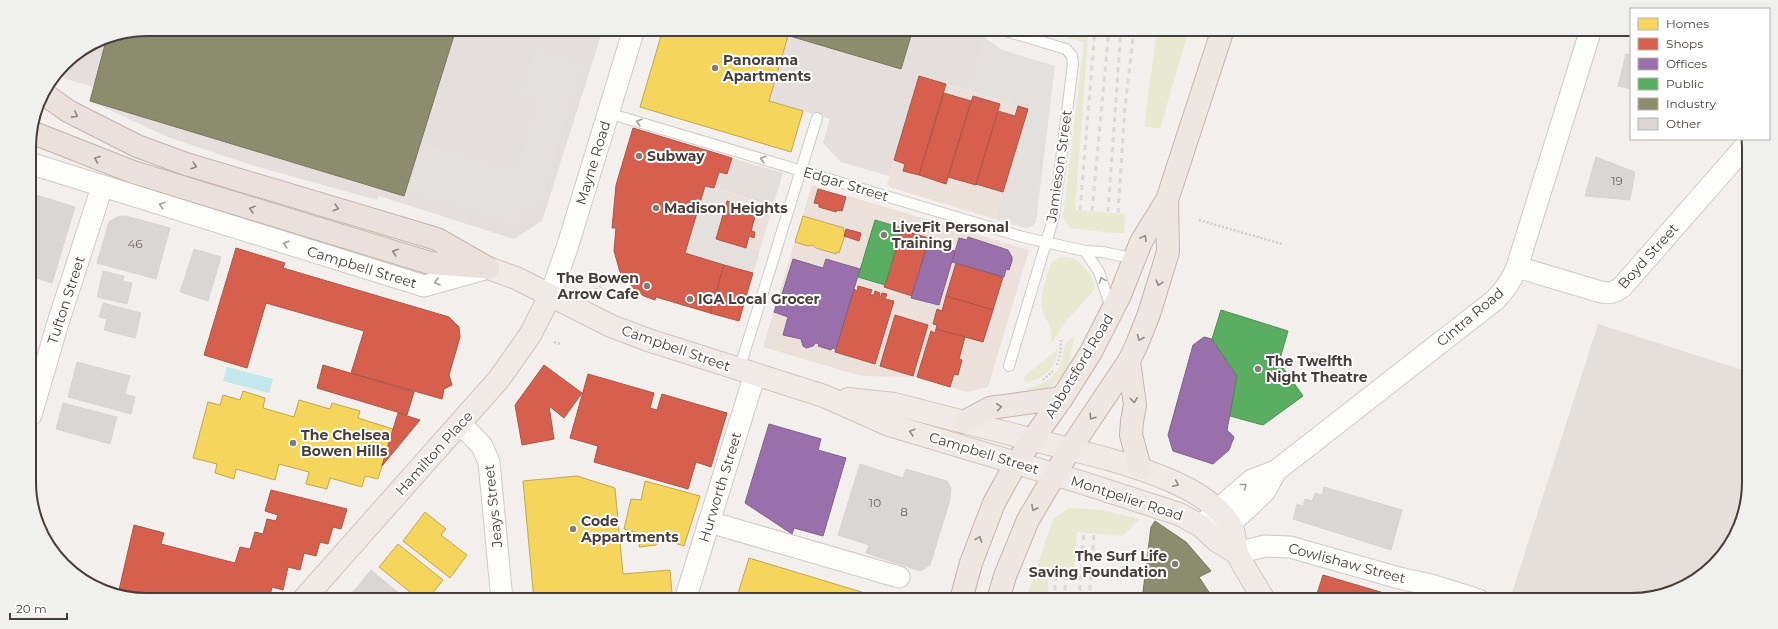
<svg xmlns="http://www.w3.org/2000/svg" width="1778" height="629" font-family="Montserrat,sans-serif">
  <rect width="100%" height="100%" fill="#f2efed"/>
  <g fill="#e5dfdc">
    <path d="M732,158L783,173L773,206L714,188L719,172L727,174Z"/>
    <path d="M1598,324L1749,372V482L1743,519L1729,548L1703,575L1676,591L1638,600H1512L1510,599Z"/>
  </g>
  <g fill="#ece0db">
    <path d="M919,76L1028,109L995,219L892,188L887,184Z"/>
    <path d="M812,185L1029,250L988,387L967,392L917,377L861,376L763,347Z"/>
    <path d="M705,186L773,206L753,273L685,253Z"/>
  </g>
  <g fill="#e4dfdd">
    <path d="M147,29H603L542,221L514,239L379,196L377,200L248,164L168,137L90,101L94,87L63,78L72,57L102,38Z"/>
    <path d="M766,29H987L967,90L919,76L889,176L841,162L823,143L830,119L769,101L788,36Z"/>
  </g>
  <g fill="#e7e9d0">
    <path d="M1049,29H1080V31L1088,37L1075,210L1125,214L1124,233H1112L1071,228L1063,218L1084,42L1051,33Z"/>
    <path d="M1157,29H1189L1160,128L1144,127Z"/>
    <path d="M1061,257C1077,255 1091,272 1095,286L1093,291L1068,319L1051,343C1054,323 1043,320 1041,304C1041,295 1047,273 1051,265C1053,260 1057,259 1061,257Z"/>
    <path d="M1075,336C1072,344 1071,353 1069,361C1063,381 1047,392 1027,395L1026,389C1041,385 1055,379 1061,363C1063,357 1063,350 1065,344Z"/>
    <path d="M1058,349C1056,369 1043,379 1025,383L1024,377Z"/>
    <path d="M1069,508L1101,510L1140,519L1123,536L1077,532L1073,574L1049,572L1047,600H1026L1053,519Z"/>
  </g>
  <g fill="#e4e0de">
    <path d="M984,37L1002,50L1055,66L1036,222L1032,226L1026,228L995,219L1028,109L967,90Z"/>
    <path d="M534,49L583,64L537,214L522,210L518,225L408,191L423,143L516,171L537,102L520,96Z"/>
    <path d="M705,186L729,193L716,239L759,252L755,266L751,265L749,272L685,253Z"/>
  </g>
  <path fill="#c2e8ec" d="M227,367L273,379L269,393L223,381Z"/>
  <g fill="#f6d55c" stroke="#c2a852">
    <path d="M663,29H766L788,36L769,101L803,111L791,152L640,107Z"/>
    <path d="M803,216L844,228L843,231L846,232L839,253L836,252V254L816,248L813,245L808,246L795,242Z"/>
    <path d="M243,391L265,398L263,408L294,417L299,400L330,409L332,403L360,411L358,418L393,429L378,479L365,476L362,487L330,478L327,489L306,484L309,472L279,464L275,480L236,469L234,479L215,473L217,464L193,458L208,402L220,405L223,395L240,400Z"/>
    <path d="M577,476L615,488L623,574L670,570L672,593L664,594L665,600H534L523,481Z"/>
    <path d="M645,481L700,496L684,546L659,538L656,545L639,547L642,534L624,529L631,499L641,500Z"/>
    <path d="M425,512L446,529L441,535L467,555L450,578L403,541Z"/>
    <path d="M398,544L443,580L427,600H420L379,567Z"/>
    <path d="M749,558L888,600H736Z"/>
  </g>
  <g fill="#d6604d" stroke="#ab5647">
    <path d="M919,76L946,84L919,175L903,171L905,164L894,160Z"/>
    <path d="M944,93L971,101L946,184L919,175Z"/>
    <path d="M973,96L1000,104L976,185L948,177Z"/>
    <path d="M1018,106L1028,109L1003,192L976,184L998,111L1015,116Z"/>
    <path d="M633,128L732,158L727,174L719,172L714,188L705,186L685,253L724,265L710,313L656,297L655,300L644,296L635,290L620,272L614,251L616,228H612L616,185Z"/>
    <path d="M818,189L846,197L842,211L837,210L836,212L819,207V204L814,203Z"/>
    <path d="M727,201L757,210L751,231L755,232L754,238L749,236L746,248L716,239Z"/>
    <path d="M846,229L861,233L859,241L844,236Z"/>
    <path d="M902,230L929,238L912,296L884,287Z"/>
    <path d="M236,248L285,263L283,268L449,317L459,327L460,337L449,375L452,385L444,389L442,399L351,373L364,331L266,303L247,368L204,355Z"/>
    <path d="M956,263L1003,277L993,310L946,296Z"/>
    <path d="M724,265L753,273L739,321L710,313Z"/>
    <path d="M858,286L872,290L870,295H874L875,291L880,293L879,297L880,298L882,293L887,294L885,299L894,301L875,364L835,352L854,289L857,291Z"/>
    <path d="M946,296L993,310L983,342L936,329L937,325L933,324L937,309L942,311Z"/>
    <path d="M895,315L928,325L913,376L880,366Z"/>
    <path d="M936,329L965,337L959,359L962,360L958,375L954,374L950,387L917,377L931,331L935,333Z"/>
    <path d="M323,365L414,392L407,415L317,388Z"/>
    <path d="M544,365L582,393L564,418L549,406L554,439L522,445L515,405Z"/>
    <path d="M588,374L654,393L650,408L657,410L662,394L727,413L711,467L696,462L688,489L594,462L598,446L570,438Z"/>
    <path d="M398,413L420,420L382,466L393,429Z"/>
    <path d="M271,490L347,509L341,529L333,527L328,544L320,542L316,556L304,553L300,570L288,567L283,590L272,587L269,600H154L119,590L134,525L164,533L161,544L235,563L240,547L250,549L255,532L263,534L267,519L276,521L278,515L265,511Z"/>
    <path d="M1323,575L1394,596L1393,600H1315Z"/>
  </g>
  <g fill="#9970ab" stroke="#816189">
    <path d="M968,237L1008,250L1012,257V261L1009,270L1006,269L1004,277L952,262L959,238L967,240Z"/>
    <path d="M928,243L955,251L939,305L911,298Z"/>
    <path d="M793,259L823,268L826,259L860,269L836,349L832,348L831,350L818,346L819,344L816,343L813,346L806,348L803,346L801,339L783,335L788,317L774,312L780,293L782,294Z"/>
    <path d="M1204,337L1212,339L1237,376L1227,430L1234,437L1229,450L1213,464L1173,451L1168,435L1193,345Z"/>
    <path d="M769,424L821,439L818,450L846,458L823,536L794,528L792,534L745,503Z"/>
  </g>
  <g fill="#5aae61" stroke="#558c55">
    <path d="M875,220L902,228L885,285L858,277Z"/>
    <path d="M1221,310L1288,331L1279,362L1303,396L1263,425L1230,416L1237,376L1212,339Z"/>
  </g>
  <g fill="#8c8c6e" stroke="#78755e">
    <path d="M147,29H456L404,196L90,101L107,37Z"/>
    <path d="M766,29H913L901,69Z"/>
    <path d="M1155,521L1186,542L1211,571L1199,577L1214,600H1142L1151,527Z"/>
  </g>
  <g fill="#dad6d4" stroke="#dad5d3">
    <path d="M1626,54L1631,55V89L1618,86Z"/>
    <path d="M1596,157L1635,172L1630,200L1585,196Z"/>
    <path d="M30,193L75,207L52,283L30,276Z"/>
    <path d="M126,216L170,228L156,279L97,263L109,222L117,217Z"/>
    <path d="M194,249L221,257L208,301L180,292Z"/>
    <path d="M103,271L124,276L123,281L132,283L127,304L97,297Z"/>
    <path d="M103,303L141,313L135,338L104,330L107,319L99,317Z"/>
    <path d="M77,362L130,376L125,394L135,397L131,414L68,397Z"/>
    <path d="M63,403L117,417L110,444L56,429Z"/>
    <path d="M860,464L903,478L906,469L947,481L951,488L950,500L930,565L920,571L866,553L869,545L838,535Z"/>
    <path d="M1324,487L1402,510L1391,550L1293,519L1297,504L1303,506L1305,499L1312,501L1315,493L1322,495Z"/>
    <path d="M371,570L407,600H358L352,593Z"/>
    <path d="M1394,596L1405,600H1393Z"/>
  </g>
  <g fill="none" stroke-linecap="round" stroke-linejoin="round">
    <defs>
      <g id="service">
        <path d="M999,29L1066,49L1072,56L1073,64L1054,216L1009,366"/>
        <path d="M608,113L1023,237L1085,251L1103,252L1135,259"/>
        <path d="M1085,251L1099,272L1111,308"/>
        <path d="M739,370L817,118"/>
      </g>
      <g id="minor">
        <path d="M29,163L424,286L485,269"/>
        <path d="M1517,267L1601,292C1610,294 1615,292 1622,287L1748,143"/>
        <path d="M550,296L567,248L634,29"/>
        <path d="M31,415L57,326L102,187"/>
        <path d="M460,423L482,446L489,462L502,600"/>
        <path d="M709,522L899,577"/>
        <path d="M1201,526L1231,498L1252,480L1276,471L1495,300C1505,290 1512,280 1517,267L1591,29"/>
        <path d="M1215,535L1242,513L1265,491L1276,471"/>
        <path d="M1237,553L1265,546L1290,547L1399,578L1431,585L1479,600"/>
        <path d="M685,600L755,374"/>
      </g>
      <g id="primary">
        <path d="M488,268L516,278L611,326L648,340L824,396L889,425L1080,482L1179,514L1201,526L1217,541L1237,553"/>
        <path d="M848,399L894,404L1108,459C1146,470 1212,490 1232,528C1236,535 1234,546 1238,555C1245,570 1256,585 1264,600"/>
        <path d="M303,600L499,379L530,335L550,296"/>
      </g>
      <g id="trunk">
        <path d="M1129,361L1135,405L1132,421L1131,435L1140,468"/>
        <path d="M964,422L990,408L1062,398"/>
        <path d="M961,600L971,563L994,503L1016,463L1062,398L1091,352L1120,295L1141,242L1167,200L1223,29"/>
        <path d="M998,600L1005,576L1028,520L1070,449L1129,361L1137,344L1149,314L1168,252L1167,200"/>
      </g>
      <g id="motorway">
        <path d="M43,93L68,111L137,146L186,164L437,239L488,268"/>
        <path d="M31,132L133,172L430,263L483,267"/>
      </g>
    </defs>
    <use href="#service" stroke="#cecbc9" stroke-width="12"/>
    <use href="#minor" stroke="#cecbc9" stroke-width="23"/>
    <use href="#primary" stroke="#d3c5bc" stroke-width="24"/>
    <use href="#trunk" stroke="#c7b4ab" stroke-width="24"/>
    <use href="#motorway" stroke="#c7b4ab" stroke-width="24"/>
    <g stroke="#d2cecb" stroke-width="2.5" stroke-dasharray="2 2" stroke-linecap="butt">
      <path d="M1199,220L1282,244"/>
      <path d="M593,292L606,283"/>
      <path d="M554,342L560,344"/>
      <path d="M1057,365L1060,356L1061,340"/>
      <path d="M1043,380L1053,371"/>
    </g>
    <use href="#service" stroke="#fdfdfc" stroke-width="10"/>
    <use href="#minor" stroke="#fdfdfc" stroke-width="21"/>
    <use href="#primary" stroke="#f0eae6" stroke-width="22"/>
    <use href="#trunk" stroke="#ede6e1" stroke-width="22"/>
    <use href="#motorway" stroke="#eae1dc" stroke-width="22"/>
    <g stroke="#dadad9" stroke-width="3" stroke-dasharray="5 5" stroke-linecap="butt">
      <path d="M1080,210L1095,29"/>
      <path d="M1092,211L1109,29"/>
      <path d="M1108,212L1121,29"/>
      <path d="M1118,213L1125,107L1134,29"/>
      <path d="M1054,600L1056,573"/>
      <path d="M1064,600L1066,573"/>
      <path d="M1079,600L1084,533"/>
      <path d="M1089,600L1094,534"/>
    </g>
  </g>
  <defs><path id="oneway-chevron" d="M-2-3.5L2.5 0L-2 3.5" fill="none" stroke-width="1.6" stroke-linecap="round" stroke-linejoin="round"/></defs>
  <g stroke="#918782">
    <use href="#oneway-chevron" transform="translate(75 115) rotate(28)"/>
    <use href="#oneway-chevron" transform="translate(97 159) rotate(-159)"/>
    <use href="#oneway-chevron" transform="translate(194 166) rotate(17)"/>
    <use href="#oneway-chevron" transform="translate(336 208) rotate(17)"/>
    <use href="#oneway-chevron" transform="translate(252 209) rotate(-163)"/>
    <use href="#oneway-chevron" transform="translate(395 252) rotate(-162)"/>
  </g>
  <g stroke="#a29e9a">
    <use href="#oneway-chevron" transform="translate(639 122) rotate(-163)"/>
    <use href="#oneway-chevron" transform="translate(763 159) rotate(-163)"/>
    <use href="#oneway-chevron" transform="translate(162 205) rotate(-163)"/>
    <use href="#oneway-chevron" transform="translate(286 244) rotate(-163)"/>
    <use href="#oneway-chevron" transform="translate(1102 280) rotate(-111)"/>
    <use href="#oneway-chevron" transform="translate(437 282) rotate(164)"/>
    <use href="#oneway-chevron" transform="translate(1244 486) rotate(-39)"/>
  </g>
  <g stroke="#928a85">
    <use href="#oneway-chevron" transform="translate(1144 238) rotate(-60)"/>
    <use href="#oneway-chevron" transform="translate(1159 283) rotate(107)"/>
    <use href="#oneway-chevron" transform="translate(1140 338) rotate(112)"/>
    <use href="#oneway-chevron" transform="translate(1134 400) rotate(83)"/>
    <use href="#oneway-chevron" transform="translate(999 407) rotate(-7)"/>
    <use href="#oneway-chevron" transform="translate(1092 417) rotate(124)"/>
    <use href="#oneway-chevron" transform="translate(1034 508) rotate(119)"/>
    <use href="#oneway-chevron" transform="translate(979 539) rotate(-70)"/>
  </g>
  <g stroke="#948b87">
    <use href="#oneway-chevron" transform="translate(912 432) rotate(-163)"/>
    <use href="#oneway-chevron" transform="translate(1176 484) rotate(25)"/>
  </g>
  <g fill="#847c78" stroke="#fff" stroke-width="1.5">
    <circle cx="715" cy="68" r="4"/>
    <circle cx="639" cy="156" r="4"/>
    <circle cx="656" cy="208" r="4"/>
    <circle cx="884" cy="235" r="4"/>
    <circle cx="647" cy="286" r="4"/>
    <circle cx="690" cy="299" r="4"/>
    <circle cx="1258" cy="369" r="4"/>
    <circle cx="293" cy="443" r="4"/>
    <circle cx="573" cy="529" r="4"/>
    <circle cx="1175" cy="564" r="4"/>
  </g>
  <g text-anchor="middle" stroke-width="4" stroke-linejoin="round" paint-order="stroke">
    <g font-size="12" fill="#6e6661">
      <text x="1617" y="185">19</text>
      <text x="135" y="248">46</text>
      <text x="875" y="507">10</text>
      <text x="904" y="516">8</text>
    </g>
    <g font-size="14" font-weight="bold" fill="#483e39" stroke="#fff" text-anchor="start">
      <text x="723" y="65">Panorama<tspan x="723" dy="16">Apartments</tspan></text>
      <text x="647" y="161">Subway</text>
      <text x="664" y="213">Madison Heights</text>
      <text x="892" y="232">LiveFit Personal<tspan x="892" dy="16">Training</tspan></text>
      <text x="639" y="283" text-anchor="end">The Bowen<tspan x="639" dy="16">Arrow Cafe</tspan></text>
      <text x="698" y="304">IGA Local Grocer</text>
      <text x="1266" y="366">The Twelfth<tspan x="1266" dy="16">Night Theatre</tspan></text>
      <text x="301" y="440">The Chelsea<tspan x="301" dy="16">Bowen Hills</tspan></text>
      <text x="581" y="526">Code<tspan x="581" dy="16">Appartments</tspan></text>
      <text x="1167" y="561" text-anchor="end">The Surf Life<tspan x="1167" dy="16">Saving Foundation</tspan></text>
    </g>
    <g font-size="14" fill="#483e39" stroke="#fff">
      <text transform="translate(593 163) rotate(-73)" y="5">Mayne Road</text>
      <text transform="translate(1059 166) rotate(-82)" y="5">Jamieson Street</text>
      <text transform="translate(846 184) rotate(17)" y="5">Edgar Street</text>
      <text transform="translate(1648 256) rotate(-48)" y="5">Boyd Street</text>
      <text transform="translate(362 267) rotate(17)" y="5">Campbell Street</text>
      <text transform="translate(66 300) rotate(-72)" y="5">Tufton Street</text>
      <text transform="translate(1470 317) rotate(-40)" y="5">Cintra Road</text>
      <text transform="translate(676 348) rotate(19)" y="5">Campbell Street</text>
      <text transform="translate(1079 366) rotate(-59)" y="5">Abbotsford Road</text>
      <text transform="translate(434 453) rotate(-48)" y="5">Hamilton Place</text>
      <text transform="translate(984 453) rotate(17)" y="5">Campbell Street</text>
      <text transform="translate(720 487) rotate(-73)" y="5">Hurworth Street</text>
      <text transform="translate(1127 498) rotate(18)" y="5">Montpelier Road</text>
      <text transform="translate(493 506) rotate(-96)" y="5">Jeays Street</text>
      <text transform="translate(1347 563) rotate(15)" y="5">Cowlishaw Street</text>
    </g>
  </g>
  <path d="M0 0H1778V629H0ZM147 36H1631A111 111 0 0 1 1742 147V482A111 111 0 0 1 1631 593H147A111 111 0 0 1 36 482V147A111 111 0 0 1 147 36Z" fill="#f0f0ef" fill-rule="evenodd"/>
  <path fill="none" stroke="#483e39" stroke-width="2" d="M147 36H1631A111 111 0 0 1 1742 147V482A111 111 0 0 1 1631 593H147A111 111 0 0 1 36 482V147A111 111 0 0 1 147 36Z"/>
  <rect x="1630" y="8" width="140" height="132" fill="#ffffff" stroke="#b6b2b0"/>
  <rect x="1638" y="18" width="20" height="12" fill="#f6d55c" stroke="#b6b2b0"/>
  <text x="1666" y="28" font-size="12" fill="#483e39">Homes</text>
  <rect x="1638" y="38" width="20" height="12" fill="#d6604d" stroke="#b6b2b0"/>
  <text x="1666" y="48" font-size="12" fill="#483e39">Shops</text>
  <rect x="1638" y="58" width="20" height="12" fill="#9970ab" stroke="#b6b2b0"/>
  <text x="1666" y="68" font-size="12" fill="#483e39">Offices</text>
  <rect x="1638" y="78" width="20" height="12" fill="#5aae61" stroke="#b6b2b0"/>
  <text x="1666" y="88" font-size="12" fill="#483e39">Public</text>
  <rect x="1638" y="98" width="20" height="12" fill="#8c8c6e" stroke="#b6b2b0"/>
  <text x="1666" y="108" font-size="12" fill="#483e39">Industry</text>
  <rect x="1638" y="118" width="20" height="12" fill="#dad6d4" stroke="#b6b2b0"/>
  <text x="1666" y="128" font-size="12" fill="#483e39">Other</text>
  <path d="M10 613v6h57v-6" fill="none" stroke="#483e39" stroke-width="2"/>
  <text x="16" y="613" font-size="12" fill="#483e39" stroke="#ffffff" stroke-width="3" paint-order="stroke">20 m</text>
</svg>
